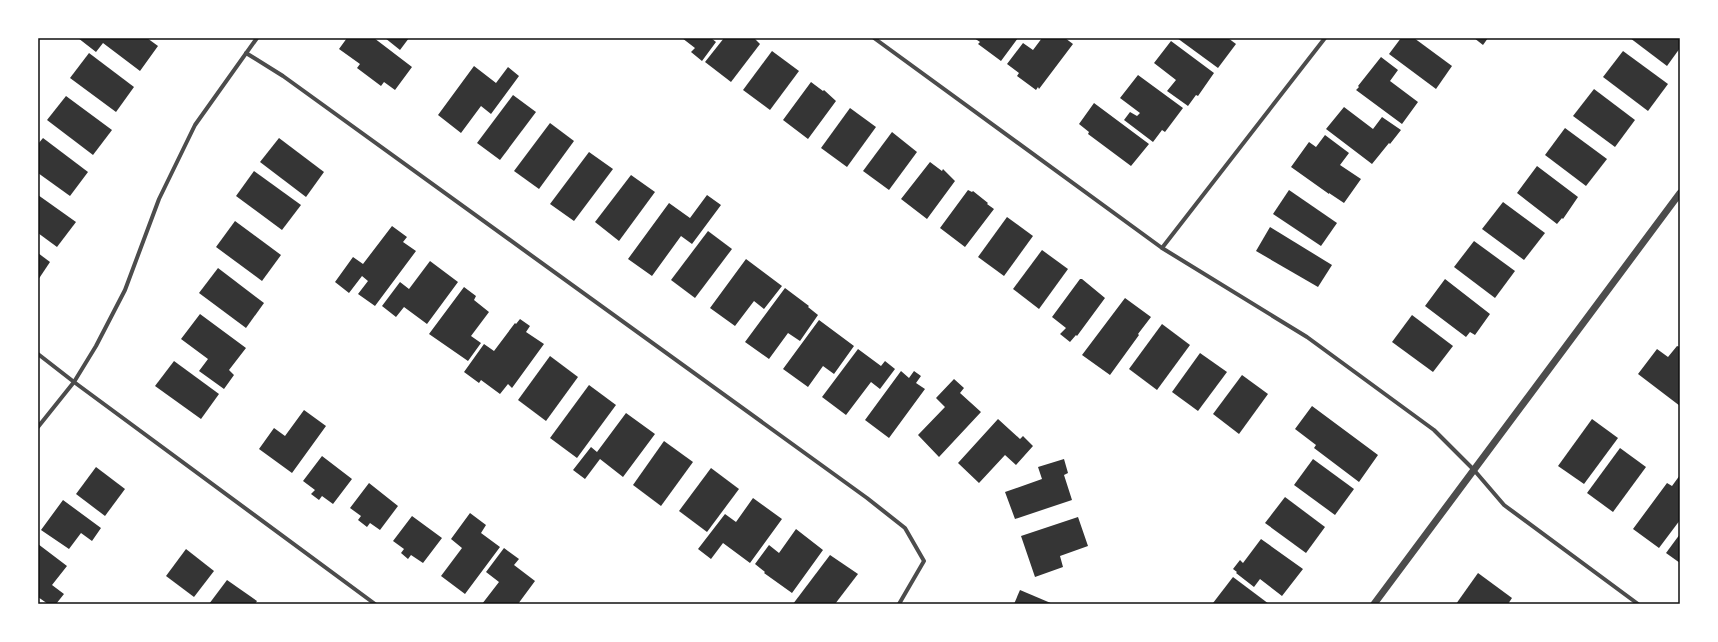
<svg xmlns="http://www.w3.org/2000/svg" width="1718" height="642" font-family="Literata,serif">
  <rect width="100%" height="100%" fill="#fff"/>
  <g fill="#353535">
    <path d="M78,38H147L158,46L140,71L103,43L96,52Z"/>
    <path d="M347,38H374L412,67L395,90L384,82L381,86L357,68L360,64L339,49Z"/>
    <path d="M385,38H409L400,50Z"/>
    <path d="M682,38H711L716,42L702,61L691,52L695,48Z"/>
    <path d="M724,38H754L760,44L731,82L705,62Z"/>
    <path d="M974,38H1018L1001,61L978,44L980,42Z"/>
    <path d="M1042,38H1065L1073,44L1039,89L1038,87L1036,90L1017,76L1019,73L1007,64L1023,43L1033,50Z"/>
    <path d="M1177,38H1228L1236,44L1218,68Z"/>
    <path d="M1401,38H1414L1452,66L1436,89L1389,54Z"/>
    <path d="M1474,38H1488L1483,45Z"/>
    <path d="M1630,38H1680V48L1667,66Z"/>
    <path d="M1171,41L1214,73L1198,96L1196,95L1188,106L1167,91L1176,80L1154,63Z"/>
    <path d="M772,51L799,71L770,110L743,90Z"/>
    <path d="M1623,51L1668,84L1648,111L1603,77Z"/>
    <path d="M89,53L134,87L116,112L70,78Z"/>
    <path d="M1381,57L1398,70L1390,81L1418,102L1402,124L1356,90L1359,87L1358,86Z"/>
    <path d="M474,66L496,83L508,67L519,76L491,114L481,106L461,133L438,115Z"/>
    <path d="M1138,75L1183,108L1165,132L1162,130L1153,142L1124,120L1130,112L1137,116L1140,113L1120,98Z"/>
    <path d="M811,82L823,91L824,90L836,101L808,139L783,120Z"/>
    <path d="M1594,89L1635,120L1615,147L1573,116Z"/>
    <path d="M513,95L536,112L500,160L477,143Z"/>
    <path d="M66,96L112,130L93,155L47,120Z"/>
    <path d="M1094,103L1149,144L1131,166L1088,134L1089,132L1079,124Z"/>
    <path d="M1344,107L1373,129L1382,117L1401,130L1390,144L1389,143L1372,164L1326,129Z"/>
    <path d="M850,108L876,127L847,167L821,148Z"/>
    <path d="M550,123L574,141L539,189L514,171Z"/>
    <path d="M1565,128L1607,159L1586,186L1545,155Z"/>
    <path d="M892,132L917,152L889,190L863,171Z"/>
    <path d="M1325,135L1349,153L1340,165L1361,179L1344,203L1329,193V194L1291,167L1309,142L1316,147Z"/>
    <path d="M43,138L88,172L70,196L38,173V144Z"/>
    <path d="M279,138L324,172L306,197L260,162Z"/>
    <path d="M589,152L613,169L574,221L550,204Z"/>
    <path d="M930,162L942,171L943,169L955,181L927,219L901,199Z"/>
    <path d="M1537,166L1578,197L1563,219L1562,218L1557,224L1517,193Z"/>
    <path d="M254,171L301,205L282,230L236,196Z"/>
    <path d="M631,175L655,192L619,241L595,222Z"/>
    <path d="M968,190L972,192L973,191L988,203L987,204L994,209L965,247L940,228Z"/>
    <path d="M1289,190L1337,223L1321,246L1273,214Z"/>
    <path d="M38,195L76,222L57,247L38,233Z"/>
    <path d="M707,195L721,205L692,244L681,236L652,276L628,259L669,203L690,218Z"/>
    <path d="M1503,202L1545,233L1524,260L1482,229Z"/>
    <path d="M1007,217L1033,236L1004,276L978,257Z"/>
    <path d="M235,221L281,255L262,281L216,247Z"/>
    <path d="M392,226L407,237L403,242L416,251L375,306L358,294L368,281L362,276L349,293L335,282L353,257L363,264Z"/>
    <path d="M1270,227L1332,265L1318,287L1256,251Z"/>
    <path d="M708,231L732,249L695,298L671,280Z"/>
    <path d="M1474,241L1515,271L1495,298L1454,267Z"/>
    <path d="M1042,250L1068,269L1039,309L1013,289Z"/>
    <path d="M38,253L50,262L38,280Z"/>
    <path d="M746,259L782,286L764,309L754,301L735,326L710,308Z"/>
    <path d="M430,261L458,282L427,324L404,307L396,317L382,306L400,282L409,289Z"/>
    <path d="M218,268L264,303L246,328L199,293Z"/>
    <path d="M1080,279H1082L1105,298L1077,336L1076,335L1070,342L1060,334L1066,328L1052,317Z"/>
    <path d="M1445,279L1490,314L1475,335L1470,332L1466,337L1425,306Z"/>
    <path d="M464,287L476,296L474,300L489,312L471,336L481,343L468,361L429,334Z"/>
    <path d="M785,288L809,306L808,307L818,315L800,341L788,333L769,359L745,342Z"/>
    <path d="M1125,298L1151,317L1138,334L1139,335L1110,375L1082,355Z"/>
    <path d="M200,314L246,348L229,370L234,375L224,389L199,371L208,359L181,339Z"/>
    <path d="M1412,315L1453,346L1433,372L1392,342Z"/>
    <path d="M520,319L530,326L526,332L544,344L512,388L508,384L500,394L481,380L479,383L464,372L484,344L494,351L515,323L516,324Z"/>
    <path d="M819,320L854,346L834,374L823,366L808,387L783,369Z"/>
    <path d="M1162,324L1190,345L1157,390L1129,369Z"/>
    <path d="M1677,346L1680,347V406L1638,374L1657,349L1668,357Z"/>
    <path d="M858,349L881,366L885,361L895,369L880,389L871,382L846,415L822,397Z"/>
    <path d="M1200,353L1227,372L1198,411L1172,392Z"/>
    <path d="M550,356L578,377L546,421L518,400Z"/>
    <path d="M174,361L219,394L201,419L155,386Z"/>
    <path d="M901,371L909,378L914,371L921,376L916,383L925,389L889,438L865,420Z"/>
    <path d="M1242,375L1268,394L1239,434L1213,414Z"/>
    <path d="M954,379L964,388L960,393L981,412L939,457L918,435L945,407L936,398Z"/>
    <path d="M589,385L616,405L577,458L550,438Z"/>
    <path d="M1312,406L1378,455L1359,482L1314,448L1316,445L1295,429Z"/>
    <path d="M304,410L326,426L292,473L259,449L274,428L285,436Z"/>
    <path d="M626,413L655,434L623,477L600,459L585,479L573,470L591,447L597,452Z"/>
    <path d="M998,419L1020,439L1023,436L1033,446L1016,465L1005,455L979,483L958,463Z"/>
    <path d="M1592,419L1618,438L1584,484L1558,466Z"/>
    <path d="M664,441L693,462L661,506L633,485Z"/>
    <path d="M1620,448L1646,467L1613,512L1587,493Z"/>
    <path d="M322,456L352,479L333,504L322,496L319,500L311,494L315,490L303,481Z"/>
    <path d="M1064,459L1068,473L1064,475L1072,500L1015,519L1005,492L1042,479L1038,467Z"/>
    <path d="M1313,459L1354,489L1335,515L1294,485Z"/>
    <path d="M96,467L125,489L105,516L76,494Z"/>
    <path d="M711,468L739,489L707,532L679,511Z"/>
    <path d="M1680,475V520L1659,548L1633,529L1667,483L1672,486Z"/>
    <path d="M369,483L398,506L380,530L370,523L367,527L358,520L361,516L350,508Z"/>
    <path d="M1285,497L1325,527L1306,553L1265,523Z"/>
    <path d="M753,498L782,519L750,563L723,543L711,559L698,549L725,514L736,522Z"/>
    <path d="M63,500L101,528L92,541L81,533L69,549L41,530Z"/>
    <path d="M470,513L486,525L481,533L500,547L465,594L441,576L462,548L451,539Z"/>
    <path d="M412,516L442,538L423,563L411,555L408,559L401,553L404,549L393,541Z"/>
    <path d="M1078,517L1088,546L1060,556L1063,567L1035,577L1021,536Z"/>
    <path d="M796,529L823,550L792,593L764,573L765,572L755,564L769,545L779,553Z"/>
    <path d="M1680,534V563L1666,553Z"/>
    <path d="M1261,539L1303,569L1282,596L1260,579L1254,587L1236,573L1237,572L1233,569L1240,560L1243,563Z"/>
    <path d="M38,544L67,566L52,585L64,594L56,604H48L38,597Z"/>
    <path d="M504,548L519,559L514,565L535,581L518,604H482L499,582L486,572Z"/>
    <path d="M186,549L214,571L194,597L166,576Z"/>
    <path d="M830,555L858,574L835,604H793Z"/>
    <path d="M1478,573L1512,598L1508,604H1456Z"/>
    <path d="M1233,577L1269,604L1213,603Z"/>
    <path d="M227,580L257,601L255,604H209Z"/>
    <path d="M1020,590L1053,604H1014Z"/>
  </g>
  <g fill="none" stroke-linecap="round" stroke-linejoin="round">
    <g stroke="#4c4c4c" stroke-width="4">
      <path d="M874,38L1162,248L1307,337L1434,430L1474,470L1504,505L1638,604"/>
      <path d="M246,53L283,76L867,498L905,528L924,561L899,604"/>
      <path d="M1162,248L1325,38"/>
      <path d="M38,354L74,382L375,604"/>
      <path d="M38,427L74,382L96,346L125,290L159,199L195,125L257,38"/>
    </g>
    <path stroke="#4c4c4c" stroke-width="7" d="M1374,604L1680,193"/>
  </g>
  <rect width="1718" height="642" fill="none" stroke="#ffffff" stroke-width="78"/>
  <rect x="39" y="39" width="1640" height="564" fill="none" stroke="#111" stroke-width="1.5"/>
</svg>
